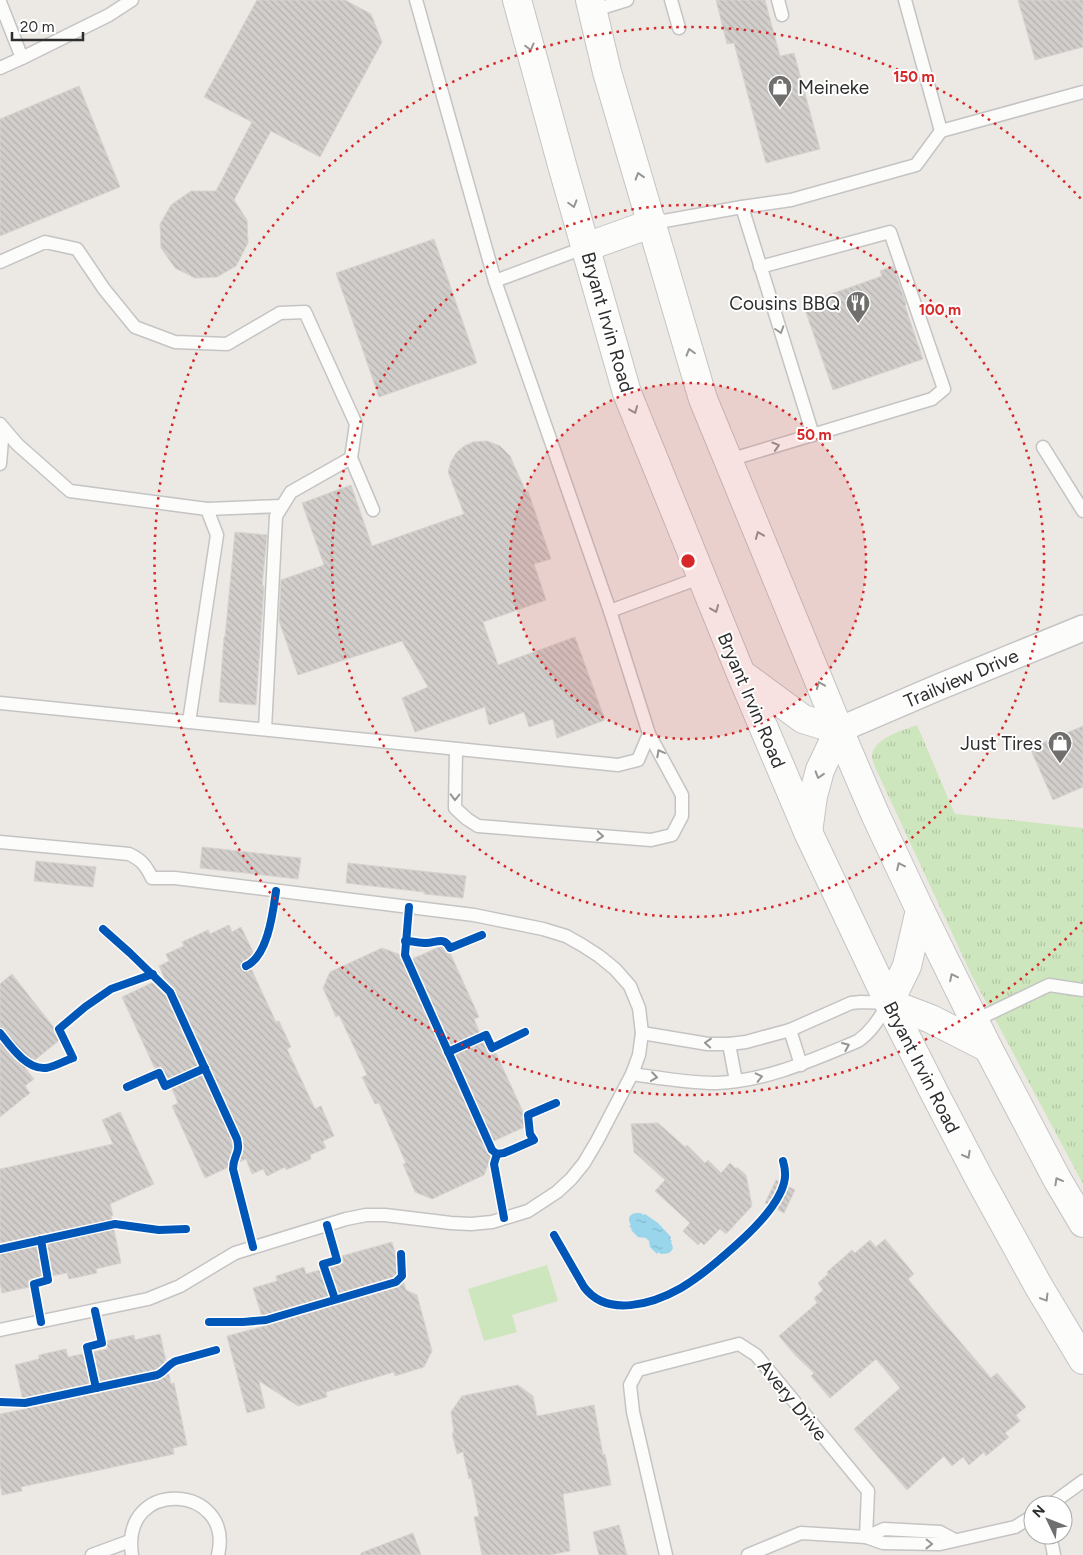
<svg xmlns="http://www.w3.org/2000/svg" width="1083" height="1555" font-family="Figtree,sans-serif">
  <defs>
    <pattern id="grass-tufts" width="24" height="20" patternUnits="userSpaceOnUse" patternTransform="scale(1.25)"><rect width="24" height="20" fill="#cee6be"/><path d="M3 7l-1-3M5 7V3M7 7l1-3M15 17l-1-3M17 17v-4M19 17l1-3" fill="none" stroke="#b1c6a4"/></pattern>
    <pattern id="water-ripples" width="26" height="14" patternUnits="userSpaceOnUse" patternTransform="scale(1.25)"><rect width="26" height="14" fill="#99d6ec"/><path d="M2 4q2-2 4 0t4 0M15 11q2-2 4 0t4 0" fill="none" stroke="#84b8cb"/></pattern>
    <pattern id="building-back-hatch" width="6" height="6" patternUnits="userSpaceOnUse" patternTransform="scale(1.25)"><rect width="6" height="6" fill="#d1cecb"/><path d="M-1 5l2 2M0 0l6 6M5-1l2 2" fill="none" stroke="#b4b1af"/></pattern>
  </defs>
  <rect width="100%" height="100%" fill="#ece8e4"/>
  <path fill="url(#grass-tufts)" d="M917,725L954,812L956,814L1083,828V1184L971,974L875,767C874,764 872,760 872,756C873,738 904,730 917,725Z"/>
  <path fill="#cee6be" d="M547,1265L558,1301L512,1315L517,1332L484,1341L468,1289Z"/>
  <path fill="url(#water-ripples)" d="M636,1213H641L643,1215L645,1214L658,1223L671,1237L670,1239L672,1241L671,1242L673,1248C670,1255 666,1253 661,1254L658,1252L657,1254L650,1247L649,1241L646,1238L638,1237L631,1230L632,1229L629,1226L631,1225C627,1219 629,1214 636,1213Z"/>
  <g fill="url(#building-back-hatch)" stroke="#d7d4d0">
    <path d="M257,0H345L371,14L382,42L320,157L271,131L234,200L247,220L248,243L236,266L217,277L195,278L175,268L161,248L160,224L171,205L191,191H216L252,122L204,97Z"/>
    <path d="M716,0H765L780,56L794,53L820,149L766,163L734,43L727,44Z"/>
    <path d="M1018,0H1083V47L1035,60Z"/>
    <path d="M79,86L120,187L0,236V119Z"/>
    <path d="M434,239L477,363L379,397L336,273Z"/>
    <path d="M893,266L906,304L905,306L923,359L833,390L803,304L882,276L880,271Z"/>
    <path d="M487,441L500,446L510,456L526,492L528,491L551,559L534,564L546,600L483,622L498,665L575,637L605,720L557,738L553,719L529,727L524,712L489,725L485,707L415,732L402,698L428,687L402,641L298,675L279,621L281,580L324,565L302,503L351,485L372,546L464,514L448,472L451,462L456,453L464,446L473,442Z"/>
    <path d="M235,532L267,535L262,586H264L256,705L219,702L224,637H225Z"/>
    <path d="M1083,726V787L1053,800L1030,748Z"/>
    <path d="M202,847L301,858L298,879L200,868Z"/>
    <path d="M36,861L96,867L93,887L34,881Z"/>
    <path d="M348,863L466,876L463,898L424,894V892L346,883Z"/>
    <path d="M229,925L232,932L241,927L256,958L248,962L276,1022L279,1021L291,1047L287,1049L315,1109L321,1106L334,1136L323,1141L326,1148L310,1155L311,1159L286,1170L285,1167L267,1176L263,1169L252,1174L246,1159L205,1178L172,1106L178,1103L170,1084L161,1066L155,1069L122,997L164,977L159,966L169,961L166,954L184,946L182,942L208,930L210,934Z"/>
    <path d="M446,944L479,1017L474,1019L489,1056L496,1053L529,1125L485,1145L491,1157L484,1175L432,1199L415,1192L403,1164L406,1163L379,1103L375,1104L362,1077L367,1075L339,1015L336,1017L323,988L330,972L382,948L412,959Z"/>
    <path d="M12,974L62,1038L25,1068L34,1079L25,1086L30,1093L0,1117V984Z"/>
    <path d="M120,1112L154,1184L110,1204L113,1215L111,1216L121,1263L96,1269L97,1273L69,1279L67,1273L28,1280L29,1287L2,1293L0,1283V1169L113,1144L102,1120Z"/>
    <path d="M658,1123L685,1147L687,1145L705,1163L708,1160L721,1173L730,1163L735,1168H738L746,1175L752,1206L726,1234L720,1229L704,1245L701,1242L698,1245L683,1231L690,1223L655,1191L665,1180L634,1152L631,1124Z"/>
    <path d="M776,1180L795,1190L784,1213L765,1203Z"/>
    <path d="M885,1239L914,1274L908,1279L945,1324L991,1378L997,1373L1026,1407L1016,1415L1020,1421L1005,1433L1009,1437L986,1456L984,1452L969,1465L963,1457L952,1466L944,1456L907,1490L854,1429L900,1388L876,1359L830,1398L811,1376L814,1373L796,1356L779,1336L817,1303L814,1298L823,1290L818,1283L828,1274L827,1272L852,1250L855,1253L870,1240L876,1247Z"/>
    <path d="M392,1242L406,1290L417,1295L432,1351L424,1367L395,1376L394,1372L326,1392L327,1397L298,1406L259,1381L265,1408L247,1413L227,1336L265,1326L253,1288L277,1281L276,1276L304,1267L306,1274L344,1263L342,1256Z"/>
    <path d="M160,1334L171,1384L174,1383L187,1445L173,1448L174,1454L21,1487L22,1491L2,1495L0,1483V1414L25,1409L15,1365L39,1359V1355L66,1349L68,1357L108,1349L106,1341L134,1335L135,1340Z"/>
    <path d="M518,1385L533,1396L537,1416L594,1405L603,1455L605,1454L611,1485L563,1494L570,1551L550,1555H482L474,1517L479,1516L471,1478L469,1479L463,1452L457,1454L452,1433H454L451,1412L462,1396Z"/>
    <path d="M619,1525L627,1555H599L593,1532Z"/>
    <path d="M413,1533L421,1555H361V1553Z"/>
  </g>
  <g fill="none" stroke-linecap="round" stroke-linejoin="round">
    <defs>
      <g id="service">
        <path d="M416,0L495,281L586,247"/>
        <path d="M671,0L679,28"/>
        <path d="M778,0L782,15"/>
        <path d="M905,0L941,131"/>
        <path d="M0,2L22,58L0,68"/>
        <path d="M592,11L627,0"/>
        <path d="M22,58L109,15L132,0"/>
        <path d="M742,207L813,435"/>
        <path d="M653,223L742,207L791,200L916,165L941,131L1083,92"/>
        <path d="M0,262L45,242L77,249L104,289L135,327L175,342L227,344L280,313L305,312L356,424L351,458L291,492L276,516L265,729"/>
        <path d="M495,281L610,611"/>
        <path d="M0,424L17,444L70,491L207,509L217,535L189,722"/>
        <path d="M1043,447L1083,511"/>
        <path d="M351,458L373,510"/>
        <path d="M729,460L932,399L944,389L890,232L760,267"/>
        <path d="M0,464L3,428"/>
        <path d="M207,509L282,506"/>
        <path d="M0,703L618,765L638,760L649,734L610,611L702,577"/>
        <path d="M456,749L455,808L467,819L478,826L651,840L672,835L682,816V795L649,734"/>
        <path d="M0,842L129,854C142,860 146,866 152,878H175L474,915L543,929L566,936L582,945L599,956L615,969L630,986L639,1008L642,1033L639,1055L632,1074L597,1141L584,1163L571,1179L557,1192L528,1211L492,1222L471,1224L451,1223L385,1215H366L346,1219L235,1253L180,1286L148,1299L0,1330"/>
        <path d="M974,1021L1049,985L1083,990"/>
        <path d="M790,1030L801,1065"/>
        <path d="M642,1033L708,1044H729L746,1042L790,1030L851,1003L861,1002L889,1003"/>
        <path d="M729,1044L736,1081"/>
        <path d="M632,1074C660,1078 688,1083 716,1083C767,1081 812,1060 858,1041C872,1031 880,1017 889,1003"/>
        <path d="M1050,1505L1083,1481"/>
        <path d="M1050,1535L1054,1555"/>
        <path d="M866,1537L884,1529L940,1532L955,1540"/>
        <path d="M92,1555L130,1541"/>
        <path d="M132,1555C120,1476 235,1484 218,1555"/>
        <path d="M666,1555L633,1412L630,1385L638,1370L739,1344L756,1355L868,1491L866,1537"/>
        <path d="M748,1555L801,1533L866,1537L883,1543L940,1544L1015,1527L1033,1516"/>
      </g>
      <path id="minor" d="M839,730L939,687L1083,628"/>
      <g id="secondary">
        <path d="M517,0L562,165L627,393L741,674L808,832L889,1003L935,1094L980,1180L1039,1287L1083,1360"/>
        <path d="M590,0L607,72L703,399L839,730L875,814L920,910L988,1048L1057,1179L1083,1223"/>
        <path d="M586,247L653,223"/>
        <path d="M743,675L803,719L839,730L820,770L813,796L808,832"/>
        <path d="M889,1003L931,1019L988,1048"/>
        <path d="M889,1003L907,966L920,910"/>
      </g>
    </defs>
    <use href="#service" stroke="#c5c4c5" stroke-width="15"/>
    <use href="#minor" stroke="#c5c4c5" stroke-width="28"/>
    <use href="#secondary" stroke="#c5c4c5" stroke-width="30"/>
    <use href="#service" stroke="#fcfcfb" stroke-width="12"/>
    <use href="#minor" stroke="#fcfcfb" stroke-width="25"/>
    <use href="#secondary" stroke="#fcfcfb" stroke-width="28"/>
    <defs>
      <g id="cycleway">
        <path d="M409,907L405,955L492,1150L497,1154L504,1153L534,1140L530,1134L528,1115L556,1103"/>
        <path d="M103,929L130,953L170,992L237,1139C241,1154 233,1155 233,1169L253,1247"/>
        <path d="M405,941C412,941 419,943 426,943C436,943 444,936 450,948L482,935"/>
        <path d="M246,966C268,956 273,912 276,891"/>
        <path d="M0,1033C11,1047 27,1070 46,1068C56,1066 64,1061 73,1058L59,1029L85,1007L111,989L153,974"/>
        <path d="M448,1052L486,1035L492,1048L525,1032"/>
        <path d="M127,1087L159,1073L165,1086L205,1068"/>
        <path d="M497,1154L494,1164L504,1218"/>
        <path d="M327,1225L337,1260L323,1264L335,1299"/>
        <path d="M554,1235L584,1287C607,1318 653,1304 681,1288C701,1276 718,1261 735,1246C752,1231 778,1206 784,1183C786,1176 785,1168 783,1161"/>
        <path d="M41,1240L48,1280L34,1284L41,1322"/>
        <path d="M0,1249L115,1224L159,1230L186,1229"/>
        <path d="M95,1311L102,1343L87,1347L96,1388"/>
        <path d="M209,1322H243L266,1320L396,1282L402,1276L401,1254"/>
        <path d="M0,1402L25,1403L157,1375C165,1372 168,1364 176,1361L216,1350"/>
      </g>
    </defs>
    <use href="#cycleway" stroke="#fff" stroke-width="11"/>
    <use href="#cycleway" stroke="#0057b8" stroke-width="8"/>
  </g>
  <defs><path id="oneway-chevron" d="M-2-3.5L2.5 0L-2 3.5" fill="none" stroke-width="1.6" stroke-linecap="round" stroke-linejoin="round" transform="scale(1.25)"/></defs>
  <g stroke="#959594">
    <use href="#oneway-chevron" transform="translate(530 47) rotate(75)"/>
    <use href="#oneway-chevron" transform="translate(639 176) rotate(-107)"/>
    <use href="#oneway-chevron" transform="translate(573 204) rotate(74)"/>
    <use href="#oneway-chevron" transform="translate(780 330) rotate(72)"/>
    <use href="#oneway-chevron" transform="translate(690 352) rotate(-106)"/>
    <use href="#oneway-chevron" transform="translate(634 410) rotate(68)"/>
    <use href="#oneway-chevron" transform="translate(776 446) rotate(-17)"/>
    <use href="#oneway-chevron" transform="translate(759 535) rotate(-112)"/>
    <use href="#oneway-chevron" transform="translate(715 609) rotate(68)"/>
    <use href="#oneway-chevron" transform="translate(820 685) rotate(-112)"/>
    <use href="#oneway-chevron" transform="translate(660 753) rotate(-118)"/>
    <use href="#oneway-chevron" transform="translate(819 775) rotate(107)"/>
    <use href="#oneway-chevron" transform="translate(455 797) rotate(91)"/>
    <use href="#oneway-chevron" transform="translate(600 836) rotate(5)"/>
    <use href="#oneway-chevron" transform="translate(900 866) rotate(-115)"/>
    <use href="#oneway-chevron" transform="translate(953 977) rotate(-116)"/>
    <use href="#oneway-chevron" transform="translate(708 1043) rotate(-176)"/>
    <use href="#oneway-chevron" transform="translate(846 1046) rotate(-23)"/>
    <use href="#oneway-chevron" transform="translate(654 1077) rotate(8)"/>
    <use href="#oneway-chevron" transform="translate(759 1077) rotate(-13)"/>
    <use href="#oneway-chevron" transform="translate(967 1155) rotate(62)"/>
    <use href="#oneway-chevron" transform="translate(1058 1181) rotate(-119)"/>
    <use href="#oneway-chevron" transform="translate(1045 1298) rotate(59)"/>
    <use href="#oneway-chevron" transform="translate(929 1544) rotate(1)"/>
  </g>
  <circle cx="688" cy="561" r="178" fill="#d62828" fill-opacity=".12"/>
  <g fill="none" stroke="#d62828" stroke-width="2.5" stroke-dasharray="2.5 5">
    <circle cx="688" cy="561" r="178"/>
    <circle cx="688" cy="561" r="356"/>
    <path d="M1082 922A534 534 0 1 1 1082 200"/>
  </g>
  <defs>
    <symbol id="shop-pin" viewBox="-11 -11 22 30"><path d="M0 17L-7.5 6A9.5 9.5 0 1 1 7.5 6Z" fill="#706f6e" stroke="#fff"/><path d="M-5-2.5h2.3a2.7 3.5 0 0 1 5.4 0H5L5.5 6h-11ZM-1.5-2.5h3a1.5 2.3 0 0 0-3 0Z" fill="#fff"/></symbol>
    <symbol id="restaurant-pin" viewBox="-11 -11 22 30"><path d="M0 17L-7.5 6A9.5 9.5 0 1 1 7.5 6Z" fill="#706f6e" stroke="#fff"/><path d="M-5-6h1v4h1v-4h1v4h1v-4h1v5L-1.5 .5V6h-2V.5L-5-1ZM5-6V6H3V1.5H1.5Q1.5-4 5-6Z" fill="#fff"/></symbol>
  </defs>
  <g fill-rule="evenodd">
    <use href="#shop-pin" x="766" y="73" width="28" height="38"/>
    <use href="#restaurant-pin" x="844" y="289" width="28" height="38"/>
    <use href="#shop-pin" x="1046" y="729" width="28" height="38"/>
  </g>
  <g text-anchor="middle" stroke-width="4" stroke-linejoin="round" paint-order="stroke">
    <g font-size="19" fill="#2e2e2e" stroke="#fff" text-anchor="end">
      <text x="798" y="94" text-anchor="start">Meineke</text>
      <text x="840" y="310">Cousins BBQ</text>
      <text x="1042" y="750">Just Tires</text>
    </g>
    <g font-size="19" fill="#2e2e2e" stroke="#fff">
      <text transform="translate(608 322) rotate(74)" y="7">Bryant Irvin Road</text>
      <text transform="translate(961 678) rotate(-23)" y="7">Trailview Drive</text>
      <text transform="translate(752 700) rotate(67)" y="7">Bryant Irvin Road</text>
      <text transform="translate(922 1067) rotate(63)" y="7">Bryant Irvin Road</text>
      <text transform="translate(793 1400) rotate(51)" y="7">Avery Drive</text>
    </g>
  </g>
  <circle cx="688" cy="561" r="8" fill="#d62828" stroke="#fff" stroke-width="2.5"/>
  <g font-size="15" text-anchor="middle" font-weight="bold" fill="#d62828" stroke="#fff" stroke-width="4" stroke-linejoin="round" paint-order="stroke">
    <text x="914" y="82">150 m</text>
    <text x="940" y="315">100 m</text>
    <text x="814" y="440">50 m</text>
  </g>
  <g transform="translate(1048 1520) rotate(313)"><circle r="24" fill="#ffffff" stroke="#ababab"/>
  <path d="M0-4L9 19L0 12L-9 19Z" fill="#706f6e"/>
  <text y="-8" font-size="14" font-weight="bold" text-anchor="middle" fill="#2e2e2e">N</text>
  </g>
  <path d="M12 32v8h71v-8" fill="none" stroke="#2e2e2e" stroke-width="2.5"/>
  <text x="20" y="32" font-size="15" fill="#2e2e2e" stroke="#ffffff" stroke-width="4" paint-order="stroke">20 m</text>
</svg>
